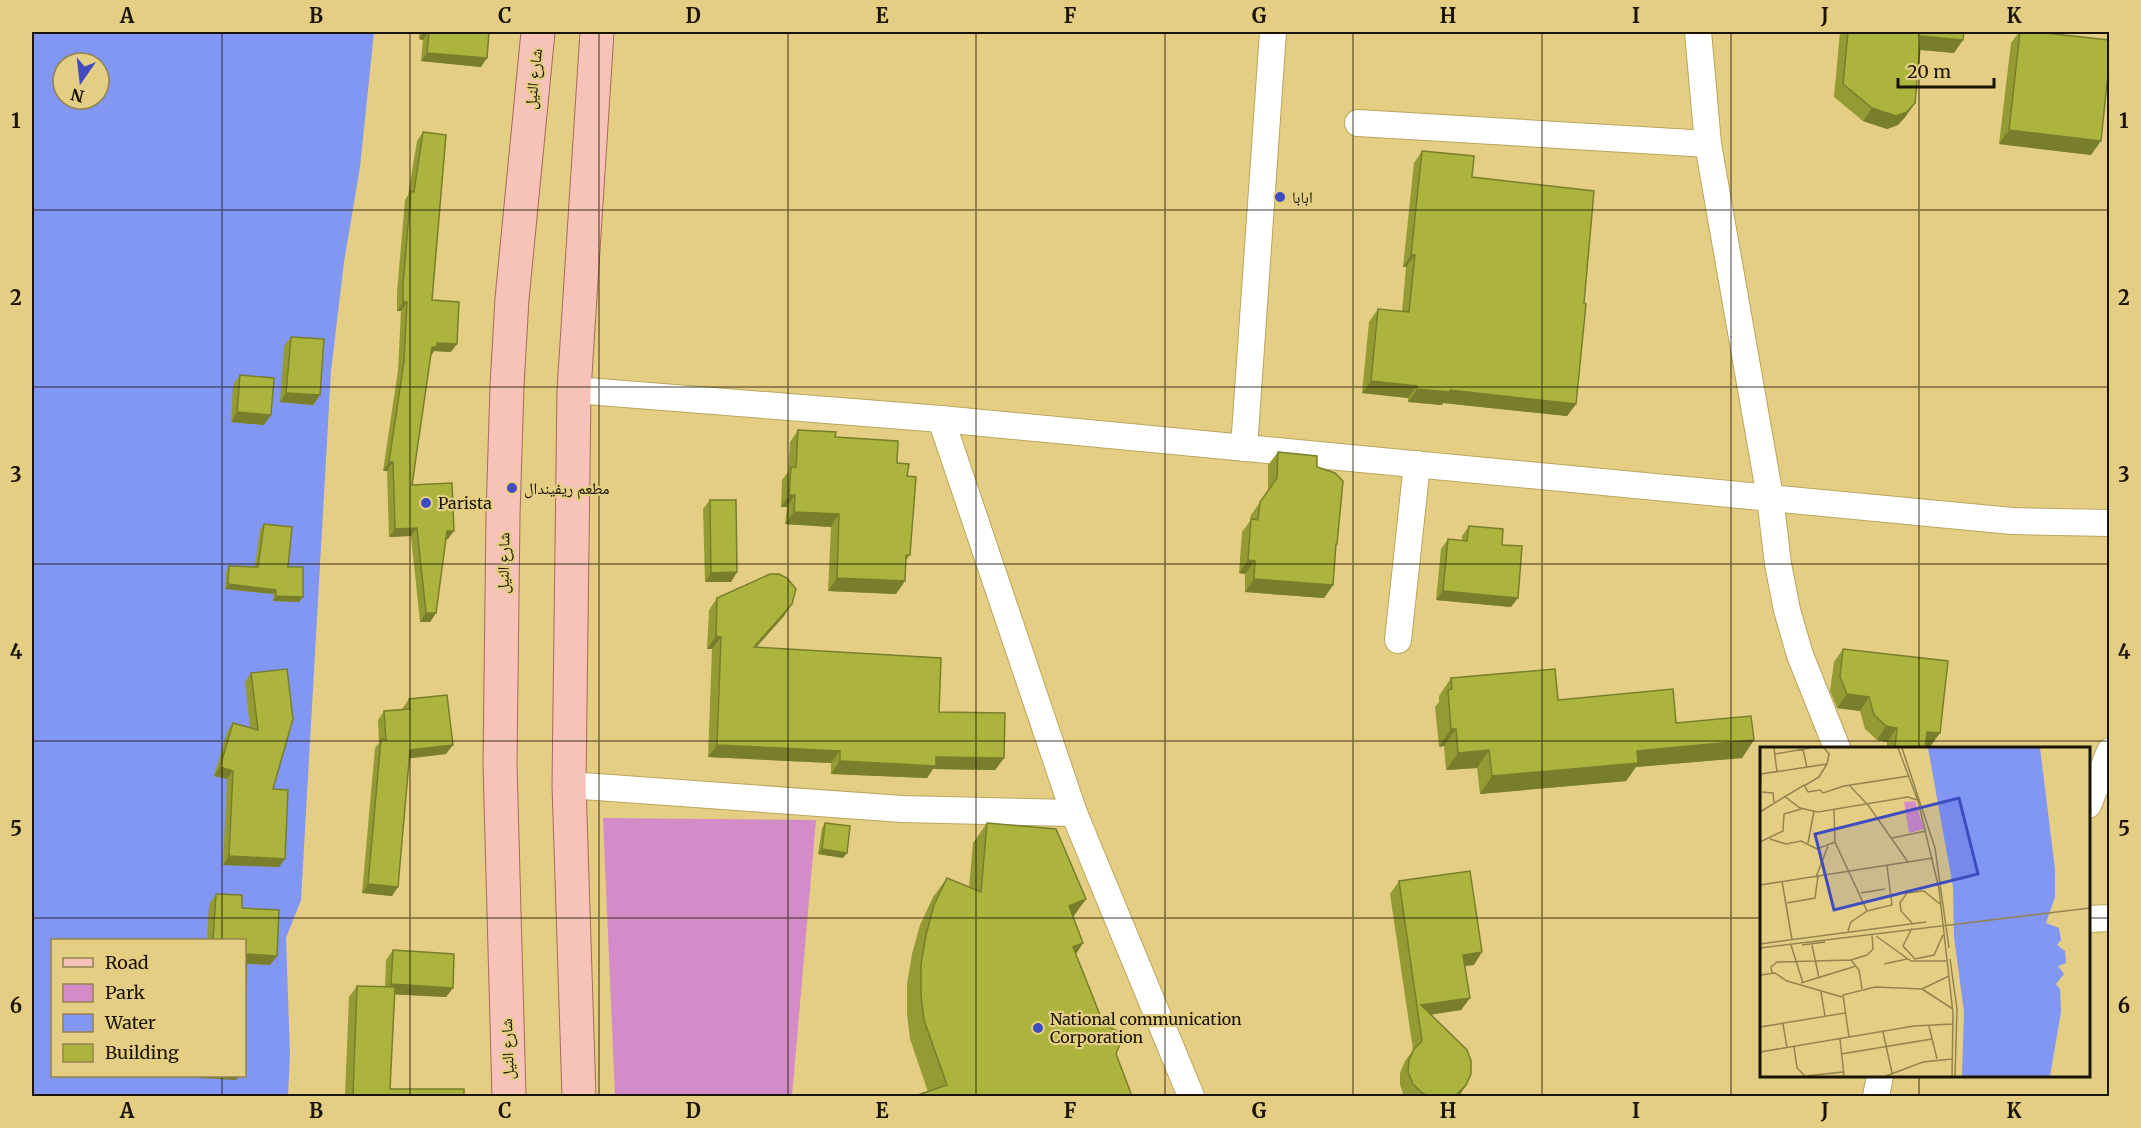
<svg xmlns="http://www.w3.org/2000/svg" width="2141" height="1128" font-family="Merriweather,'Noto Naskh Arabic',serif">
  <rect width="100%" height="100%" fill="#e4ce84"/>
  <path fill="#d38cc7" d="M603,818L816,820L792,1096H615Z"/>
  <path fill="#8296f4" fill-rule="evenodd" d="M32,32H374L360,167L344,262L331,371L301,900L286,938L290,1054L288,1096H32ZM63,63H99V99H63ZM52,940H244V1076H52Z"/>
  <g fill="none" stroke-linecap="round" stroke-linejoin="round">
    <defs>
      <g id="minor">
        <path d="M1698,32L1708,144L1770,497L1778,564L1787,610L1800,655L1837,748"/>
        <path d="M1358,123L1708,144"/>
        <path d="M574,390L941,419L2012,521L2110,523"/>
        <path d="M941,419L1074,813L1191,1096"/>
        <path d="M1244,448L1273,32"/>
        <path d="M1398,640L1417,464"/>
        <path d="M569,785L902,809L1074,813"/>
        <path d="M2088,805L2110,751"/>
        <path d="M2088,919L2110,918"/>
        <path d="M1876,1096L1880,1076"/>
      </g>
      <g id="primary">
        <path d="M509,1096L500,764L503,515L507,386L512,299L538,32"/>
        <path d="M579,1096L569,785L574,390L597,32"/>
      </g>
    </defs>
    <use href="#minor" stroke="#bba55d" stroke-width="28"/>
    <use href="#primary" stroke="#a56b58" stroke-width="35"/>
    <use href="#minor" stroke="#fff" stroke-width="26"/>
    <use href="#primary" stroke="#f7c3b8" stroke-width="33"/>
  </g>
  <g fill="#949b35">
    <path d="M419,32H489L481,67L421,61L423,40L419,39Z"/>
    <path d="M1840,32H1964L1954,53L1920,50L1906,116L1898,125L1887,129L1863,121L1834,97Z"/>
    <path d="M2019,32H2036L2091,155L1999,144L2011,43Z"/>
    <path d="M423,132L432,300L451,352L434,351L431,356L412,485L448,539L446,540L436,613L430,622H420L411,536L389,537L387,471H383L398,370L401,311H397V292L405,200L408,195L417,141Z"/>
    <path d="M1422,151L1472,177L1584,303L1576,404L1567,416L1443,403L1442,405L1408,402V398L1362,393L1369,322L1378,309L1402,312L1406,267H1403L1414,163Z"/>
    <path d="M291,337L320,395L313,405L280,402L284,346Z"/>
    <path d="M240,375L264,425L231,422L233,385Z"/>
    <path d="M798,430L835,437L897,463L907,476L910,555L906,561L896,594L828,591L831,527L785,524L787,507H781L782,480L788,472L790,442Z"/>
    <path d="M1278,452L1317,467L1337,544L1335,547L1333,585L1324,598L1245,592V574L1239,573L1242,532L1250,521L1251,515L1268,491V465Z"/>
    <path d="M710,500L737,572L731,582H705L703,509Z"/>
    <path d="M264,524L288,567L303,597L299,602L273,601V594L225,589L226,571L229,566H255L260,529Z"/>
    <path d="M1469,526L1502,545L1511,607L1436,600L1441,549L1448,539L1462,541V536Z"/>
    <path d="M717,598L784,616L756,647L939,712L1004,758L995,770L933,769L927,778L831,774V763L708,757L712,649H707L709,610Z"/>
    <path d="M1843,649L1930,747L1926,746L1925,748H1887V742L1877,740L1865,729L1860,711L1837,708L1830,691L1834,662Z"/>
    <path d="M251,673L273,789L279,867L223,865L227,779L214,776L227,732L233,723L250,728L245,682Z"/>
    <path d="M1451,678L1676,723L1754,740L1742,758L1636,767L1626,781L1480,794L1477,768L1446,770L1444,746L1439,747L1435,707L1439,702V696Z"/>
    <path d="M409,699L446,754L409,758L392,896L362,893L375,748L379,743L378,720L384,711L402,709Z"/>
    <path d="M825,823L847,853L843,858L818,854L822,828Z"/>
    <path d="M987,823L1086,899L1073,917L1083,943L1076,954L1104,1025L928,1092L910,1039L907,1014V984L912,954L920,925L933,897L947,878L969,887L973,843Z"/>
    <path d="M1399,881L1474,965L1465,966L1470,998L1461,1010L1431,1015L1466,1085L1459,1096H1404L1400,1085V1073L1405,1061L1413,1050L1390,894Z"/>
    <path d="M216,894L242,908L277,956L270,965L247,964L244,940H207L209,904Z"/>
    <path d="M393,950L453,988L446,997L395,994L390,1089L464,1096H345L349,997L357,986L385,987L386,960Z"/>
  </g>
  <g fill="#787e2b">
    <path d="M424,32H429L423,40L419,39Z"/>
    <path d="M1921,36L1963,40L1954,53L1912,49Z"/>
    <path d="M427,53L487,58L481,67L421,61Z"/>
    <path d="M1915,103L1906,116L1898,125L1887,129L1863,121L1872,108Z"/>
    <path d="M2009,130L2101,141L2091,155L1999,144Z"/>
    <path d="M1411,255H1415L1406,267H1403Z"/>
    <path d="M403,302H407L401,311H397Z"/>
    <path d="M437,343L457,344L451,352L434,351L431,356L432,347Z"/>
    <path d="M1371,381L1417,386L1408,398L1362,393Z"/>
    <path d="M1417,389L1450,390L1576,404L1567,416L1443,403L1442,405L1408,402Z"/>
    <path d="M286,393L320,395L313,405L280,402Z"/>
    <path d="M237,412L271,415L264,425L231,422Z"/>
    <path d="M389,462H393L387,471H383Z"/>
    <path d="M789,495H795L787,507H781Z"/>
    <path d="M794,512L839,514L831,527L785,524Z"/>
    <path d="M417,528L411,536L389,537L395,529Z"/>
    <path d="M447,531H454L448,539L441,540Z"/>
    <path d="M1248,560L1255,561L1245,574L1239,573Z"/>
    <path d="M737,572L731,582H705L711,573Z"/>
    <path d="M837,578L905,581L896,594L828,591Z"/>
    <path d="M1254,579L1333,585L1324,598L1245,592Z"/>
    <path d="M228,584L276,590L273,594L225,589Z"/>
    <path d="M1443,591L1518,598L1511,607L1436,600Z"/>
    <path d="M276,596L303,597L299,602L273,601Z"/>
    <path d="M792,604L784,616L745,660L754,647Z"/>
    <path d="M426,613H436L430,622H420Z"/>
    <path d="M716,636L721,637L712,649H707Z"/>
    <path d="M1847,694L1869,697L1860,711L1837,708Z"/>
    <path d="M1886,726L1897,728L1887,742L1877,740Z"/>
    <path d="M1451,729H1456L1444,746L1439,747Z"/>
    <path d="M1927,732L1940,733L1930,747L1918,745Z"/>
    <path d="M1754,740L1742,758L1636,767L1626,781L1480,794L1492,776L1637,751Z"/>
    <path d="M453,745L446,754L404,759L410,750Z"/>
    <path d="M717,745L840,751L831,763L708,757Z"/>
    <path d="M1489,750L1477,768L1446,770L1458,753Z"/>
    <path d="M936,757L1004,758L995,770L933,769L927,778L831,774L840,761Z"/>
    <path d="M220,767L233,771L227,779L214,776Z"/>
    <path d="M822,849L847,853L843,858L818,854Z"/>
    <path d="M229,856L285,859L279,867L223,865Z"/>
    <path d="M368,884L398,887L392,896L362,893Z"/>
    <path d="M1086,899L1072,918L1069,906Z"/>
    <path d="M1083,943L1070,963L1073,947Z"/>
    <path d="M1482,952L1474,965L1454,967L1463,955Z"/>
    <path d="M247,954L277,956L270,965L244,963Z"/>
    <path d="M391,984L453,988L446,997L385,994Z"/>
    <path d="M1470,998L1461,1010L1418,1016L1421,1005Z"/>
    <path d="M199,1076H239L236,1080L198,1078Z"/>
    <path d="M1466,1085L1459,1096H1450Z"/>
  </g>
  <g fill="#acb43e" stroke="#787e2b" stroke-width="1.5">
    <path d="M429,32H489L487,58L427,53Z"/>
    <path d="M1848,32H1964L1963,40L1921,36L1915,103L1907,112L1896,116L1872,108L1843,84Z"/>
    <path d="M2020,32H2036L2109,40V64L2101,141L2009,130Z"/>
    <path d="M423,132L446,135L432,300L459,302L457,344L437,343V347H432L412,485L452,483L454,531H447L436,613H426L417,528L395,529L393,462H389L404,361L407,302H403V284L411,191L414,192Z"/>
    <path d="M1422,151L1474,156L1472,177L1594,191L1584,303L1586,304L1576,404L1450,390V392L1417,389V386L1371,381L1378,309L1409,312L1415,255H1411Z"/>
    <path d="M291,337L324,339L320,395L286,393Z"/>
    <path d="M240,375L274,378L271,415L237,412Z"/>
    <path d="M798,430L836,432L835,437L898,441L897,463L909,464L907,476L916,477L910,555H906L905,581L837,578L839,514L794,512L795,495H789L791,467H796Z"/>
    <path d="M1278,452L1317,456V467L1335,473L1343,481L1337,544H1336L1333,585L1254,579L1255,561L1248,560L1251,519L1258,520L1260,502L1277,478Z"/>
    <path d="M710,500H736L737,572L711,573Z"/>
    <path d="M264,524L292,527L288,567H303V597L276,596V590L228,584L229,566L258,567Z"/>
    <path d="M1469,526L1503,529L1502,545L1522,546L1518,598L1443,591L1448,539L1467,541Z"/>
    <path d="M770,574H779L787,578L796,589L792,604L754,647L941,658L939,712L1005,713L1004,758L936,757V766L840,761V751L717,745L721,637L716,636L717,598Z"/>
    <path d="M1843,649L1948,661L1940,733L1927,732L1925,748H1895L1897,728L1886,726L1874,715L1869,697L1847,694L1840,677Z"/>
    <path d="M287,669L293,719L273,789L288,790L285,859L229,856L233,771L220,767L233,723L258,730L251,673Z"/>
    <path d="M1555,669L1558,700L1673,689L1676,723L1751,716L1754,740L1637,751L1638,763L1492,776L1489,750L1458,753L1456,729H1451L1448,690L1452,689L1451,678Z"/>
    <path d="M447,695L453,745L410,750L398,887L368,884L381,739L386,740L384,711L410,709L409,699Z"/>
    <path d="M825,823L850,826L847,853L822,849Z"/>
    <path d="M987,823L1056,829L1086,899L1069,906L1083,943L1073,947L1104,1025L1124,1034L1116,1054L1132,1096H915L947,1085L924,1020L921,995V964L926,935L934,905L947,878L981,892Z"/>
    <path d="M1470,871L1482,952L1463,955L1470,998L1421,1005L1467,1050L1471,1061V1074L1466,1085L1457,1094L1450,1096H1429L1422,1093L1413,1084L1408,1072L1409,1060L1414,1049L1422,1041L1399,881Z"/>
    <path d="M216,894L242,895V908L279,910L277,956L247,954L244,1021V940H213Z"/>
    <path d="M393,950L454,954L453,988L391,984Z"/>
    <path d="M357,986L395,987L390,1089H464V1096H353Z"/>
  </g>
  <path fill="none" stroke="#191300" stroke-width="1.5" stroke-opacity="0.55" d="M222,32V940M410,32V1096M599,32V1096M788,32V1096M976,32V1096M1165,32V1096M1353,32V1096M1542,32V1096M1731,32V1096M1919,32V748M32,210H2110M32,387H2110M32,564H2110M32,741H2110M32,918H1762M2088,918H2110M222,1076V1096M1919,1076V1096"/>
  <g fill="#3f4bbf" stroke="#e4ce84" stroke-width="2">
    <circle cx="1280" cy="197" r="6"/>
    <circle cx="512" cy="488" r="6"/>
    <circle cx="426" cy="503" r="6"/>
    <circle cx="1038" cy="1028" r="6"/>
  </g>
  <g text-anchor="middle" stroke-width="4.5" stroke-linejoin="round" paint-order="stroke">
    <g font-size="16" fill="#191300" stroke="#e4ce84">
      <text transform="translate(533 79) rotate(-84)" y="6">شارع النيل</text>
      <text transform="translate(503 563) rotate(-89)" y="6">شارع النيل</text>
      <text transform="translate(507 1049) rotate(-92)" y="6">شارع النيل</text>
    </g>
    <g font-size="16" fill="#191300" stroke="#e4ce84" text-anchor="start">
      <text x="1292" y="203">ابابا</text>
      <text x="524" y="494">مطعم ريفيندال</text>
      <text x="438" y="509">Parista</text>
      <text x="1050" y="1025">National communication<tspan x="1050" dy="18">Corporation</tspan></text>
    </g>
  </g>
  <g transform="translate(1760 747)">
    <rect width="330" height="330" fill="#e4ce84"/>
    <path d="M155,54L164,82L149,86L144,55Z" fill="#d38cc7"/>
    <path d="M168,1H280L295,122V150L286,176L299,181L301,193L297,198L305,204L306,216L298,219L304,227L296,237L300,242L301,265L290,329H202L204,265L194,190L193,140Z" fill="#8296f4"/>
    <path fill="none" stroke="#93834f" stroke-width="1.5" d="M14,1L17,25M138,1L158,54L179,142L193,266L192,329M142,1L175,101L189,201M43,2L47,21M15,7L50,1M89,38L108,58L148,115M44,39L59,30L67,17L69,7L64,1M0,45L1,27L67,17M2,45L13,46L14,55M24,49L40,61L58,65L148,50L157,53M74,63L75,95L107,164L91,175L88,184M0,65L44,38L48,45L60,43L63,46L84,39L149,29M132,91L166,84M10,92L26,97L41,94L57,102L75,95M0,95L23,84L24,67L41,62M48,96L54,64M56,130L68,99M22,134L32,193M0,138L173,111M101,146L125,142M27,156L55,151L58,129M107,164L132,158L127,119M152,176L141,164L140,156L147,146L164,144L180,157M152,181L143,199L155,212L174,208L183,188M116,189L151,214H187M0,197L166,175M31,198L43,236M42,198L65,195M52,198L59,231M0,201L330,161M190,212L197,262L195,329M91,213L99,223L102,242M124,217L147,212M12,227L11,220L17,215L91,213L107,208L113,202L112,188M0,228L15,226L27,234L82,250M41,236L96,219M162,242L193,262M61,245L65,269M23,277L27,301M169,279L177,312M0,280L85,266M123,285L132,326M89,290L83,248L115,240L162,242L189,229M80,292L84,329M34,300L37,321L45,329M0,305L154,279L193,277M81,307L172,292M46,329L83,325M126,329L163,315L192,312"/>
    <path fill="#3f4bbf" fill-opacity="0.15" stroke="#3f4bbf" stroke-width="3" d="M199,51L218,127L74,163L55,87Z"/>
    <rect width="330" height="330" fill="none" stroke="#191300" stroke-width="3"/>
  </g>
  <rect width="2141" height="1128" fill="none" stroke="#e4ce84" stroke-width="66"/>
  <rect x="51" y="939" width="195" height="138" fill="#e4ce84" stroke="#93834f" stroke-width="1.5"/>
  <rect x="63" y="958" width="30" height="9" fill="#f7c3b8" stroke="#93834f" stroke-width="1.5"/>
  <text x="105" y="969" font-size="18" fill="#191300">Road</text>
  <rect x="63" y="984" width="30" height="18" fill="#d38cc7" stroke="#93834f" stroke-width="1.5"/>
  <text x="105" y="999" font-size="18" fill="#191300">Park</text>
  <rect x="63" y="1014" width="30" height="18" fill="#8296f4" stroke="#93834f" stroke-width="1.5"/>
  <text x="105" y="1029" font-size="18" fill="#191300">Water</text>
  <rect x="63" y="1044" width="30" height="18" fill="#acb43e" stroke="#93834f" stroke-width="1.5"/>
  <text x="105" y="1059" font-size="18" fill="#191300">Building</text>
  <g transform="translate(81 81) rotate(194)"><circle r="28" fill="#e4ce84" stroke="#93834f" stroke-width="1.5"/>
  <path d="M0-4.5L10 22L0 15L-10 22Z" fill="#3f4bbf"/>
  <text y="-9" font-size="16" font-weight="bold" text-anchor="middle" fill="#191300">N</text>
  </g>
  <path d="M1898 78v9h96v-9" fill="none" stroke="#191300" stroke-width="3"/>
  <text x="1907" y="78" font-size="18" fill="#191300" stroke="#e4ce84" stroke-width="4.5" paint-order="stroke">20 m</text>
  <rect x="33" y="33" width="2075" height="1062" fill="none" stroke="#191300" stroke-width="2"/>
  <g font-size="20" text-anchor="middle" font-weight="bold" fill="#191300">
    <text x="127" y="23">A</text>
    <text x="316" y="23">B</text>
    <text x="505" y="23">C</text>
    <text x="693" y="23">D</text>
    <text x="882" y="23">E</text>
    <text x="1070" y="23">F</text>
    <text x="1259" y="23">G</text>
    <text x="1448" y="23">H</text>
    <text x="1636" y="23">I</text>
    <text x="1825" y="23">J</text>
    <text x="2014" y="23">K</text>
    <text x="16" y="128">1</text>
    <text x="2124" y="128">1</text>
    <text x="16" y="305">2</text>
    <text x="2124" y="305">2</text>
    <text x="16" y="482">3</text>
    <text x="2124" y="482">3</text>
    <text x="16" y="659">4</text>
    <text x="2124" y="659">4</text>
    <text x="16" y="836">5</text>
    <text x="2124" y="836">5</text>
    <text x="16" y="1013">6</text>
    <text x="2124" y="1013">6</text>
    <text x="127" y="1118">A</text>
    <text x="316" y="1118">B</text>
    <text x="505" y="1118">C</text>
    <text x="693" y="1118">D</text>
    <text x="882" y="1118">E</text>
    <text x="1070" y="1118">F</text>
    <text x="1259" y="1118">G</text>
    <text x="1448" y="1118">H</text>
    <text x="1636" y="1118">I</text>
    <text x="1825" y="1118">J</text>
    <text x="2014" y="1118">K</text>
  </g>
</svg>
